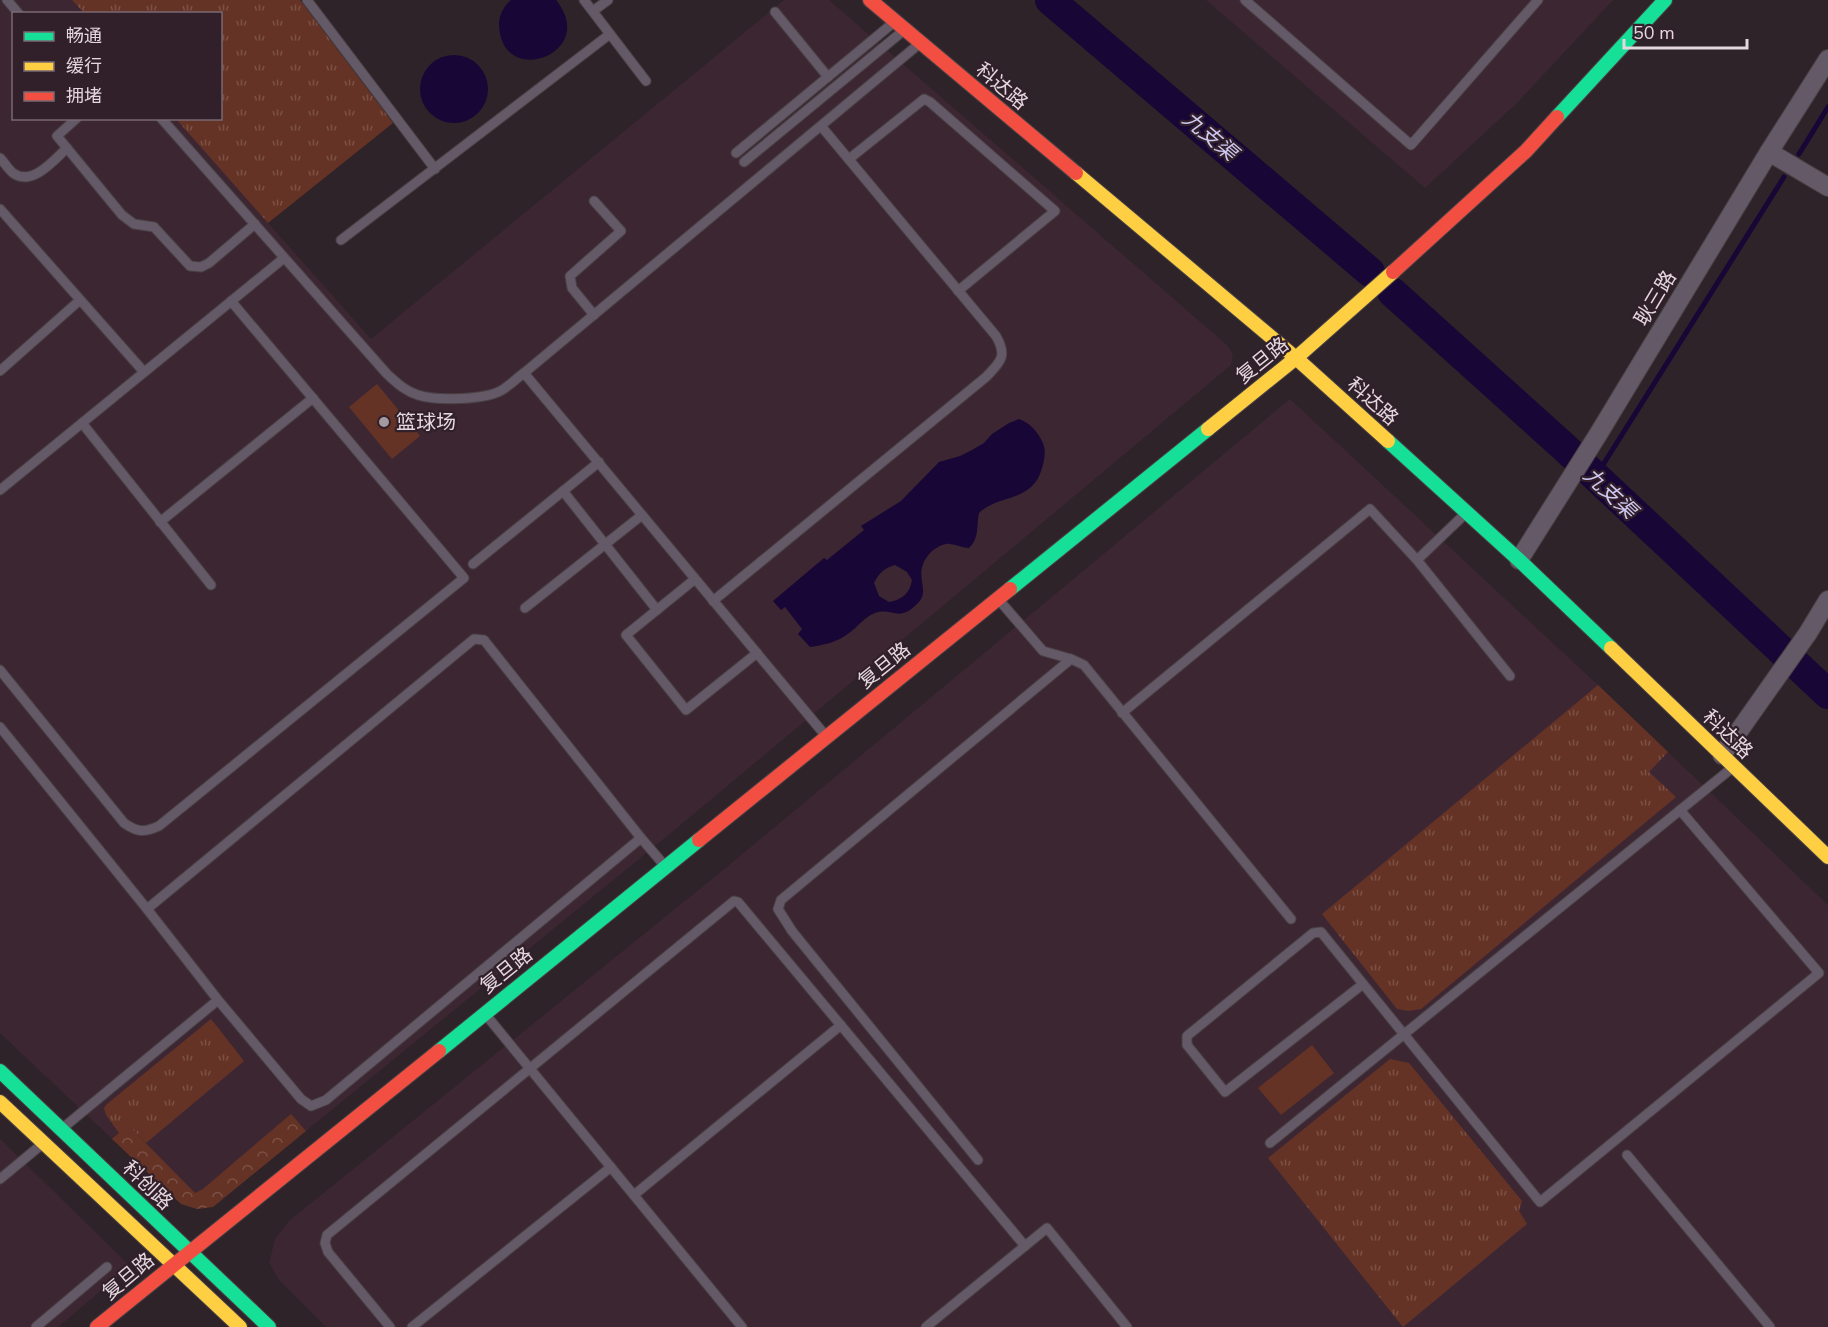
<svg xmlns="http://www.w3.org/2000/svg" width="1828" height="1327" font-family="'Nunito Sans','Noto Sans SC',sans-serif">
  <defs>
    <pattern id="grass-tufts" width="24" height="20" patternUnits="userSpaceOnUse" patternTransform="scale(1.5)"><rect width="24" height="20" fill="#653326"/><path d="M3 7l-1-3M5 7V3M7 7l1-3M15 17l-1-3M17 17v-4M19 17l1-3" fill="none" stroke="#7b5045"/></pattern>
    <pattern id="forest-crowns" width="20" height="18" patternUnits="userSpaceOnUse" patternTransform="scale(1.5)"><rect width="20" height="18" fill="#653326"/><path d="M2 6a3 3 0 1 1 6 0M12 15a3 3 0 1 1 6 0" fill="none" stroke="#7b5045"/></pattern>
  </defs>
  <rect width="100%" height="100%" fill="#2d2328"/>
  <g fill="#3c2632">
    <path d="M0,0H72L84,13L14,14V118L176,119L371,339L784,0H829L1227,345L1233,354L1231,365L677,828L213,1207L197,1209L181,1204L0,1033Z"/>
    <path d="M1206,0H1613L1517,103L1425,188Z"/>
    <path d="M1290,399L1598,685L1828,905V1327H326L279,1280L269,1263L275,1239L289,1221L722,871Z"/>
    <path d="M0,1139L130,1266L58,1327H0Z"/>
  </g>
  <g fill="url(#grass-tufts)">
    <path d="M72,0H300L393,123L268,223L176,119L220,118V14L84,13Z"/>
    <path d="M1598,685L1668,752L1649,772L1676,797L1421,1009L1409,1011L1397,1009L1322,914Z"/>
    <path d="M211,1019L244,1061L146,1143L128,1125L119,1133L106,1115L104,1108L107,1104Z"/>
    <path d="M1390,1059L1409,1063L1522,1201L1519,1211L1527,1224L1403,1327L1268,1158Z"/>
  </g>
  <path fill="url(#forest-crowns)" d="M291,1114L306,1131L213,1207L197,1209L181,1204L112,1139L128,1125L195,1193L203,1189Z"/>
  <g fill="#653326">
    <path d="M377,384L420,436L392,459L349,407Z"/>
    <path d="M1312,1045L1334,1073L1281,1115L1258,1088Z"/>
  </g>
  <g fill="#170636" fill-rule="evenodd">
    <path d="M511,0H556C598,52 509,86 500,33C497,20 501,9 511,0Z"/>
    <circle cx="454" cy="89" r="34"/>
    <path d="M1019,419C1030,423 1037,431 1042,441C1046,449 1045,456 1043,464C1035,504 999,493 979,513C976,527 980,537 969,548C961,548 953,543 946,544C940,545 934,549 930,553C910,576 933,589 917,604C898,623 893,607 875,613C864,617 858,627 849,633C838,642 824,645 810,647L798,634L802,629L785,607L781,610L773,601L824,558L827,560L864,530L861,526L901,501L939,462L960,456L972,450L984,443L992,434L1009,423ZM895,565L907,572L912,580C910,593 902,600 889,602L879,596L874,583C879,573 884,568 895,565Z"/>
  </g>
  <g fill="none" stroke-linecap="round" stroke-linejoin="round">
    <g stroke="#170636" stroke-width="5">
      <path d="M1799,154L1828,107"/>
      <path d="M1596,476L1784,177"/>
    </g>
    <g stroke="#170636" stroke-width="30">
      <path d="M1050,0L1370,272"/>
      <path d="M1392,292L1564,447L1828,694"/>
    </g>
    <defs>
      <g id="lane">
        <path d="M7,0L19,14"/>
        <path d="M307,0L435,169"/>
        <path d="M584,0L646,81"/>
        <path d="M1245,0L1411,145L1538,0"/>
        <path d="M593,11L608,0"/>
        <path d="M775,12L828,77"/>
        <path d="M77,118L57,136L122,215L134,224L154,227L190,266L201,267L209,263L255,224"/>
        <path d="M161,118L387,374C397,383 405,391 418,395C436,401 486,400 502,390C510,385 517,378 524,373L919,44"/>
        <path d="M736,153L893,23"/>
        <path d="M0,158C4,162 8,169 13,173C32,187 54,160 67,148"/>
        <path d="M849,159L924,99L930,102L1055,211L958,291"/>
        <path d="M744,162L903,31"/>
        <path d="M0,209L144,372"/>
        <path d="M341,240L610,34"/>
        <path d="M594,315L572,288L570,276L621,231L594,201"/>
        <path d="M0,371L80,300"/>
        <path d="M524,373L825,735"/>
        <path d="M82,423L211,585"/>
        <path d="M0,490L284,258"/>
        <path d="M563,491L657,610"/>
        <path d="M160,522L313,398"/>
        <path d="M1417,560L1465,514"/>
        <path d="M473,564L599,462"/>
        <path d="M695,579L626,635L686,710L757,653"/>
        <path d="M999,600L1043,651L1071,659L1084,665L1291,919"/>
        <path d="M713,601L986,377C1000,362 1008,357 996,336L821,126"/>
        <path d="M525,608L642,515"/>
        <path d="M0,670L124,823C137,832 144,833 159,826L464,578L231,301"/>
        <path d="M1122,713L1370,509L1417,560L1510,676"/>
        <path d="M0,727L147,909"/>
        <path d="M641,838L665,866"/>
        <path d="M1363,984L1225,1092L1187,1045V1036L1313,933L1321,932C1394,1022 1467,1112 1540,1202L1819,973L1680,810"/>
        <path d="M486,1015L742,1327"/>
        <path d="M64,1127L218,1000L301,1099L311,1106L326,1100L641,838L484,640L474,639L147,909L218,1000"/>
        <path d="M1270,1143L1732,768"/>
        <path d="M1627,1155L1770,1327"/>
        <path d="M978,1160L792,931L778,909L781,900L1071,659"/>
        <path d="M0,1179L41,1145"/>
        <path d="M634,1195L841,1025"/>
        <path d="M36,1327L107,1267"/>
        <path d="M390,1327L328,1252L325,1243L327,1235L734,901L738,902L1025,1246"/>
        <path d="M412,1327L611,1167"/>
        <path d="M926,1327L1047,1228L1127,1327"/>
      </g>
      <g id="street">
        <path d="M1769,152L1828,187"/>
        <path d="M1519,560L1599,433L1769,152L1828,59"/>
        <path d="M1722,755L1808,633L1828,600"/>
      </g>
      <g id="fast">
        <path d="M1557,117L1665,0"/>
        <path d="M1388,441L1519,560L1611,648"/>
        <path d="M1010,589L1208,429"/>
        <path d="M439,1051L699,840"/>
        <path d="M0,1071L269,1327"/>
      </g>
      <g id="slow">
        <path d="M1076,173L1296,358L1388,441"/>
        <path d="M1208,429L1296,358L1393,272"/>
        <path d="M1611,648L1828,857"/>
        <path d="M0,1102L240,1327"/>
      </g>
      <g id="jam">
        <path d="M870,0L1076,173"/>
        <path d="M1393,272L1526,151L1557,117"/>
        <path d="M699,840L1010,589"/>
        <path d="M97,1327L439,1051"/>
      </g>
    </defs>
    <use href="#lane" stroke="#494145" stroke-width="11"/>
    <use href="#street" stroke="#494145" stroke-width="20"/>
    <use href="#fast" stroke="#494145" stroke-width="16"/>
    <use href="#slow" stroke="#494145" stroke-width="16"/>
    <use href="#jam" stroke="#494145" stroke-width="16"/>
    <use href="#lane" stroke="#645967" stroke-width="9"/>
    <use href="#street" stroke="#645967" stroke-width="18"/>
    <use href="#fast" stroke="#16e098" stroke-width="14"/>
    <use href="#slow" stroke="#ffcf43" stroke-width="14"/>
    <use href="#jam" stroke="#f24e42" stroke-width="14"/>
  </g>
  <circle fill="#a4999e" stroke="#311f29" stroke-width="2" cx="384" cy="422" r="6"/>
  <g text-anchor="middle" stroke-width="4.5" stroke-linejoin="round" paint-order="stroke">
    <g font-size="20" fill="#e4d8de" stroke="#311f29">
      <text transform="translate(1002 86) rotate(40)" y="7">科达路</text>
      <text transform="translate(1655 298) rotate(-59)" y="7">耿三路</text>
      <text transform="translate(1262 360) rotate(-39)" y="7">复旦路</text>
      <text transform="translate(1373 401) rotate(42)" y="7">科达路</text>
      <text transform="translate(884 665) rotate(-39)" y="7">复旦路</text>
      <text transform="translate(1728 734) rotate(44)" y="7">科达路</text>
      <text transform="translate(506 970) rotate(-39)" y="7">复旦路</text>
      <text transform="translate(148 1185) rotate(44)" y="7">科创路</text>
      <text transform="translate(128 1276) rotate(-40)" y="7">复旦路</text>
    </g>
    <g font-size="20" fill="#e4d8de" stroke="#311f29" text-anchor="start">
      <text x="396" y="429">篮球场</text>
    </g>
    <g font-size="21" font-style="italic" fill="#cec8f2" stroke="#311f29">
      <text transform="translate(1210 136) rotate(40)" y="7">九支渠</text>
      <text transform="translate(1610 493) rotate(43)" y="7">九支渠</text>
    </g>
  </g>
  <rect x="12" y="12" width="210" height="108" fill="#311f29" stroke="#796971" stroke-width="1.5"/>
  <rect x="24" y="32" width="30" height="9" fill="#16e098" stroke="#796971" stroke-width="1.5"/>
  <text x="66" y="42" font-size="18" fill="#e4d8de">畅通</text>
  <rect x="24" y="62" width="30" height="9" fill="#ffcf43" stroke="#796971" stroke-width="1.5"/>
  <text x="66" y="72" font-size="18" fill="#e4d8de">缓行</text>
  <rect x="24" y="92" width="30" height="9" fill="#f24e42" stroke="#796971" stroke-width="1.5"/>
  <text x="66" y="102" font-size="18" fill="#e4d8de">拥堵</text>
  <path d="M1624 39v9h123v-9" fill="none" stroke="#e4d8de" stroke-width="3"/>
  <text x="1633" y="39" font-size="18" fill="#e4d8de" stroke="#311f29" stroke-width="4.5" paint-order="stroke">50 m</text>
</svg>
